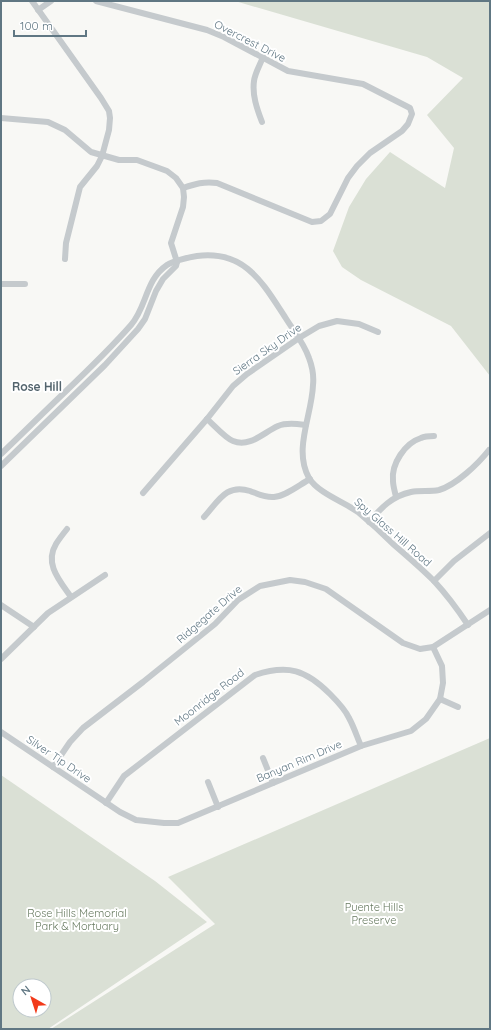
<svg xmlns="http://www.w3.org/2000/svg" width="491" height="1030" font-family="Quicksand,sans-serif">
  <rect width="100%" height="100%" fill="#f8f8f5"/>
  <g fill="#dae0d5" fill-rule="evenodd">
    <path d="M235,1H490V376L451,326L361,280L342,267L333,251L349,207L366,179L390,152L445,188L454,148L427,115L463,78L427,57Z"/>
    <path d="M490,738V1029H51L215,924L168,877Z"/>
    <path d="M1,775L155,881L207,922L48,1029H1ZM20,986H44V1010H20Z"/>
  </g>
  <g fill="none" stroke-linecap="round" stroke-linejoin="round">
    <g stroke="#c5cacd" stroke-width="6">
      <path d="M32,1L101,98L109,111L110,118L109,130L102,156L97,166L80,187L66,243L65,259"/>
      <path d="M96,1L207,30L224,37L288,71L363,84L410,108L412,114L408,124L402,131L370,153L357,166L348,178L330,214L321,221L312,222L217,183C204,181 195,184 183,188"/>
      <path d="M38,10L51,1"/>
      <path d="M1,118L48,122L65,130L91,152L119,160H137L167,171L176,178L183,188L184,197L183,207L171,243L177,262"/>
      <path d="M262,122C257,109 252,95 254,81C255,73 260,65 263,57"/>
      <path d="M1,284H25"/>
      <path d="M207,419C214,425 225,438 233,441C250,448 264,432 278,426C287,422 298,424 306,425"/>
      <path d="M1,454C22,434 43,413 64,393C87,371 110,349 131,325C147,307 145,280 167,265C173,261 190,257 197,256C245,250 262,282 285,317C293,330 304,343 309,358C312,366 314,376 313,385C312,415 293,450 309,478C318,493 344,502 358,512C370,522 382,533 393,544C407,556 421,568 434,581C447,595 458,610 468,625"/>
      <path d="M1,466L105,365L138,329L145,319L156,291L163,279L176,266L177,262"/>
      <path d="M143,493L207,419L233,386L247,374L299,338L319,326L337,321L359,324L378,332"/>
      <path d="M396,497C395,492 393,486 393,481C391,464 405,443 421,438C425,436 430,436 434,436"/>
      <path d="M204,517C218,502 226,483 250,491C258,494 266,498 274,497C286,496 299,485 310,479"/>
      <path d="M369,522C381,508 392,496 411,492C420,490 430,492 439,490C456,485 478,464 489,450"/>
      <path d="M67,529C63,534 59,539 56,544C44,564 60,581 71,597"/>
      <path d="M434,581L454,561L490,533"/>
      <path d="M1,605L34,627"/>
      <path d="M1,659L48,613L105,575"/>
      <path d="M440,699L458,707"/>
      <path d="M1,732L120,812L136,820L164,823H178L361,746L411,731L426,719L440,699L443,683L442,666L433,647"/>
      <path d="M263,758L273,783"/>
      <path d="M53,767L70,742L83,728L143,682L215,624L238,600L260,586L290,580L305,582L326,589L403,643L420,649L433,647L490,610"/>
      <path d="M208,782L218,807"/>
      <path d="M106,803L124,776L255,675C288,664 306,670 330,694C337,701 345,709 349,718C354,727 357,737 361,746"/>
    </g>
  </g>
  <g text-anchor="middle" stroke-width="4" stroke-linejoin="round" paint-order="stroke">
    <g font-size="11" fill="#607783" stroke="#fff">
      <text transform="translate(250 41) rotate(27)" y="4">Overcrest Drive</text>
      <text transform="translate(267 349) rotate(-35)" y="4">Sierra Sky Drive</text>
      <text transform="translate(393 532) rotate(41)" y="4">Spy Glass Hill Road</text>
      <text transform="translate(209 614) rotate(-41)" y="4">Ridgegate Drive</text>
      <text transform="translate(209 697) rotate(-38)" y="4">Moonridge Road</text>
      <text transform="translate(59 759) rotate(34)" y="4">Silver Tip Drive</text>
      <text transform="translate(299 761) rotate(-23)" y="4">Banyan Rim Drive</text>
    </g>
    <g font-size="11" fill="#677a60" stroke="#fff">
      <text x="374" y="911">Puente Hills<tspan x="374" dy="13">Preserve</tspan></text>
      <text x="77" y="917">Rose Hills Memorial<tspan x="77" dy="13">Park &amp; Mortuary</tspan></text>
    </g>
    <g font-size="12" font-weight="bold" fill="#53646d" stroke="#fff">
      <text x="37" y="391">Rose Hill</text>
    </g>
  </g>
  <rect width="491" height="1030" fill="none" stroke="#607783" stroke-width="4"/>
  <g transform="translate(32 998) rotate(321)"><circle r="19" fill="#ffffff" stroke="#bfc9cd"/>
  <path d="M0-3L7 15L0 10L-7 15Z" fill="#f23a1a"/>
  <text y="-6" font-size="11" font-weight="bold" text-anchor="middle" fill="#607783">N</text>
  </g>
  <path d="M14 30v6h72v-6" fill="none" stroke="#607783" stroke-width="2"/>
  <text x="20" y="30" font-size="12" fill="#607783" stroke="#ffffff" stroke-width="3" paint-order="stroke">100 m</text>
</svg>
